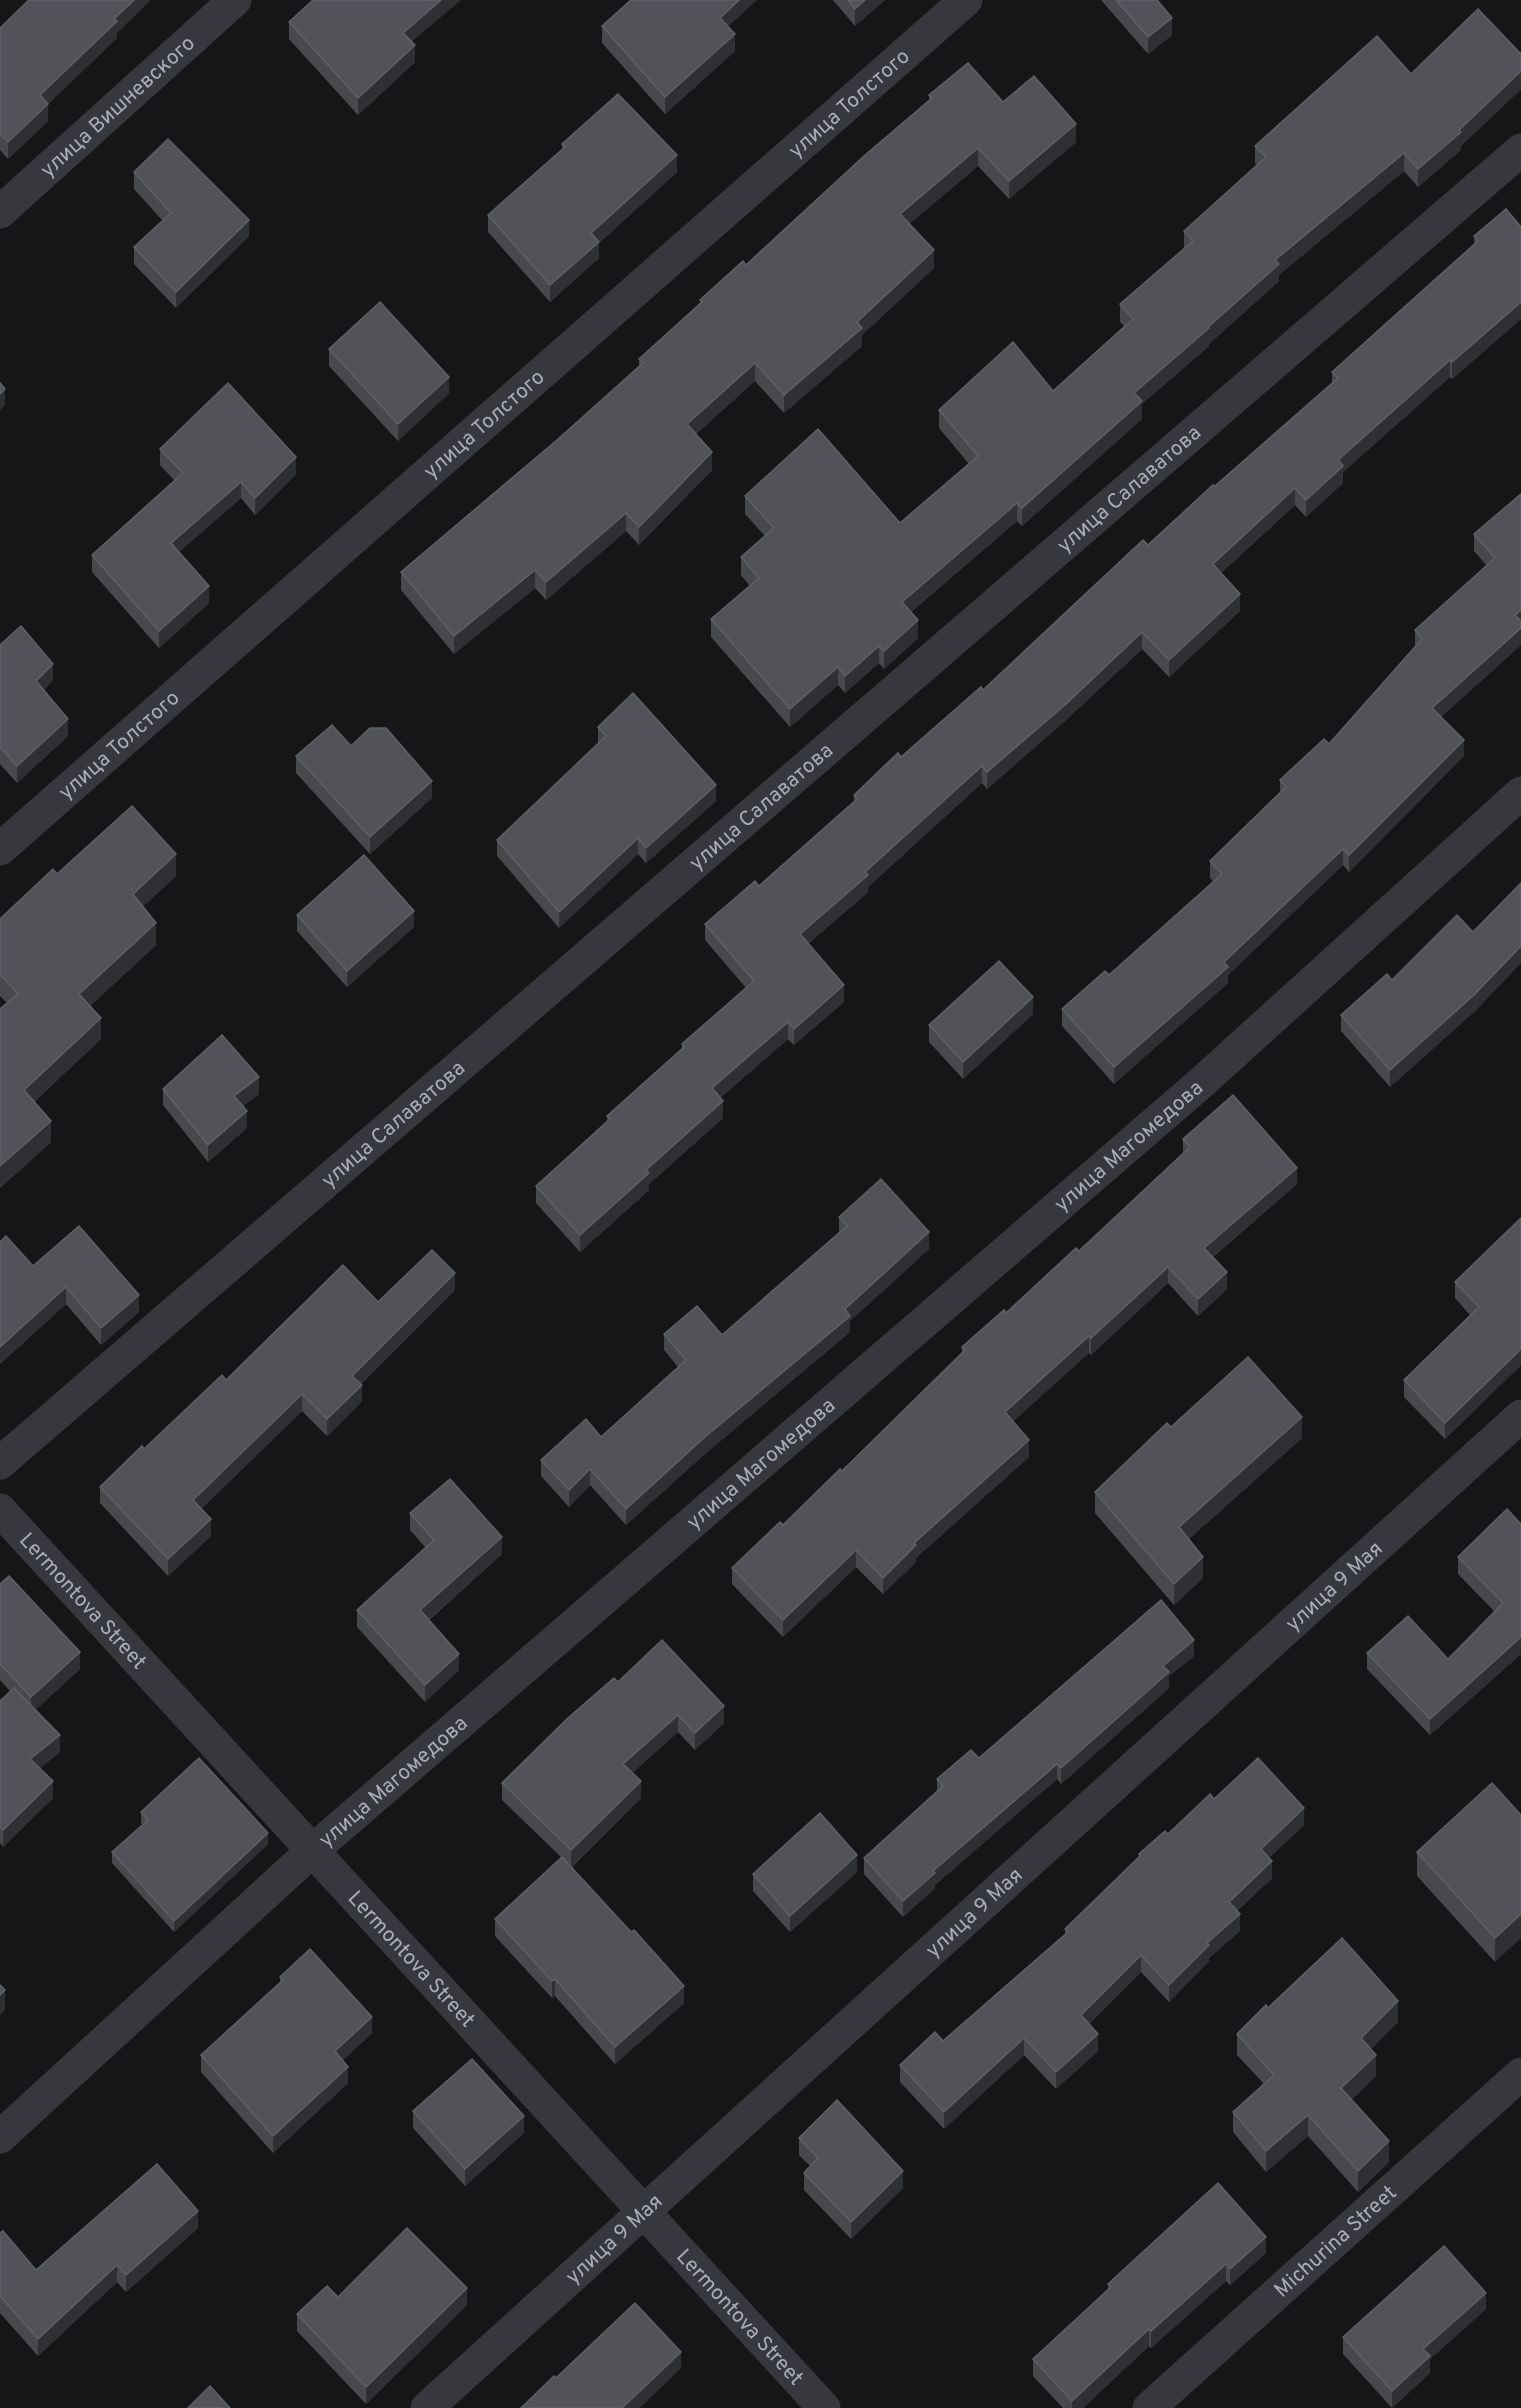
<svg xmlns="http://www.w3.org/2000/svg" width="1521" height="2408" font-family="Overpass,sans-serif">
  <rect width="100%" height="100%" fill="#161618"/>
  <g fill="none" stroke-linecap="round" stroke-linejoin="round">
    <g stroke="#37383d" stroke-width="33">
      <path id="s1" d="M0,212L235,0"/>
      <path id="s2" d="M0,849L966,0"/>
      <path id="s3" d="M0,1463L1521,150"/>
      <path id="s4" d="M0,1510L824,2408"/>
      <path id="s5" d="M0,2137L312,1851L1202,1082L1521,793"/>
      <path id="s6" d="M427,2408L1521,1416"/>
      <path id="s7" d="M1149,2408L1521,2074"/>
    </g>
  </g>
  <g fill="#47494d">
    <path d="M833,0H885L855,26Z"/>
    <path d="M1101,0H1157L1172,35L1148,54Z"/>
    <path d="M289,22L411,42L415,62L358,115L289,39Z"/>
    <path d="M602,26L729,27L735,51L665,114L602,43Z"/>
    <path d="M0,28L117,33V38L48,104V121L8,159L0,150Z"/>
    <path d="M1521,54V89L1461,146V150L1418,187L1404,171L1279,275V281L1209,344V346L1142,404V419L1022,526L1017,521L911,612L918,638L884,669L879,663L845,693L838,685L790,727L711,637V619L750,586L741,575V557L765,536L745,514V496L900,523L969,464L939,428V410L1053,391L1124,326L1120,322V304L1184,249V231L1257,165L1255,163V146L1411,74Z"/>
    <path d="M929,95L1003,102L1076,142L1009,199L978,166L909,224L934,268L862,335V346L784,413L755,381L696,434L712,470L639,545L626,531L546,600L535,588L454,654L401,590V572L557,440L639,366V359L700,303V300L746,265L929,100Z"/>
    <path d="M562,144L677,172L599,243V258L550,302L488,232V215L562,150Z"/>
    <path d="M134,172L249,236L176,308L134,264V247L163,221L134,189Z"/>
    <path d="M1521,227V319L1452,379L1450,377L1343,472V483L1306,517L1295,505L1221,573L1240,611L1169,677L1142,649L1066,720L987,789L982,783L868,887V892L808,944L844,1002L794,1045L788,1039L720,1098L723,1118L649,1184V1190L580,1252L536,1203V1186L607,1121V1116L682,1049V1044L746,988L705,940V924L759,886L854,802V795L983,690L1332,383V372L1474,244V236Z"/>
    <path d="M329,349L449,393L398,441L329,366Z"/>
    <path d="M160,449L296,474L255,515L241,498L179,552L209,603L159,648L92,572V555L175,481L160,465Z"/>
    <path d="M1521,494V645L1441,717L1464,756L1349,872L1343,865L1228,975V983L1114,1084L1062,1026V1009L1109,975L1214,882L1210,878V861L1280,793V780L1329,744L1415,647V630L1487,566L1474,551V534Z"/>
    <path d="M0,645L53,680L44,690L68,736L17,783L0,764Z"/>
    <path d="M598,727L716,801L646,863L638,854L559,928L497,856V840L598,743Z"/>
    <path d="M351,746L432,798L370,854L296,773V756Z"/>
    <path d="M57,874L176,876L142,907L156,945L90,1006L101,1039L34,1102L51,1142L0,1188L7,1003L0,996V919Z"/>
    <path d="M1521,883V963L1475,1011L1390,1087L1341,1031V1015L1392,980L1473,932Z"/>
    <path d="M297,915L414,927L347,987L297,931Z"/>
    <path d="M1033,1014L963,1079L929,1042V1025Z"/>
    <path d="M163,1089L259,1094L243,1106L247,1128L208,1162L163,1105Z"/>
    <path d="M1183,1139L1297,1184L1213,1257L1227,1289L1198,1316L1168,1283L1091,1355L1089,1353L1013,1421L1029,1457L916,1558V1562L883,1594L856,1567L783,1637L732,1584V1568L783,1525L842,1471L962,1353V1347L1006,1313L1079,1251L1183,1154Z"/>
    <path d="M839,1217L929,1249L850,1321V1332L706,1453L626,1525L590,1485L569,1507L541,1476V1460L601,1437L678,1367L664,1350V1334L722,1335L839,1233Z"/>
    <path d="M1521,1218V1365L1445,1439L1404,1397V1380L1470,1315L1455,1298V1282Z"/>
    <path d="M0,1242L33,1266L139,1312L101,1345L66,1304L0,1364Z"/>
    <path d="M455,1290L361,1384L362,1401L327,1436L302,1411L201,1509L211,1536L168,1576L100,1503V1487L226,1380L378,1302Z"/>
    <path d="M1171,1427L1302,1438L1189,1539L1203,1578L1174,1605L1095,1513V1492Z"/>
    <path d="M410,1513L502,1554L429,1620L459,1670L425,1702L357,1627V1610L426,1548L410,1530Z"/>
    <path d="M1521,1524V1654L1430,1735L1367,1669V1653L1448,1659L1495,1612L1458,1574V1557Z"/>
    <path d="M0,1584L80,1669L35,1710L60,1752L40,1768L53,1798L3,1847L0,1843V1701L10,1691L0,1680Z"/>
    <path d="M1194,1656L1169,1676V1688L1061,1784L1057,1779L935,1885V1888L903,1917L864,1874V1858L937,1791V1779Z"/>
    <path d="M618,1682L724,1723L695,1750L678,1732L632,1773L641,1798L572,1867L684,2003L615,2064L555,1996L552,1998L495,1936V1919L561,1857L502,1800V1783Z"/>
    <path d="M1214,1799L1304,1825L1269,1858L1272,1878L1237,1911L1240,1931L1209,1958V1961L1169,2002L1141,1972L1089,2024L1098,2051L1056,2089L1024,2055L944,2129L900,2082V2065L943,2041L1065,1935V1929L1139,1857V1854Z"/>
    <path d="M141,1812L268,1844L174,1932L112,1863V1852L143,1825L141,1823Z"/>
    <path d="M1521,1815L1495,1962L1417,1876V1852Z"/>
    <path d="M857,1872L790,1932L753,1891V1874Z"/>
    <path d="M280,1977L372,2033L343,2060L348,2083L273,2153L201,2072V2055L280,1983Z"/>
    <path d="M1268,2008L1398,2022L1371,2049L1376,2076L1351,2100L1389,2162L1358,2192L1308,2136L1266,2172L1233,2132V2112L1264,2084L1237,2055V2034Z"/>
    <path d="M413,2111L524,2133L465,2186L413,2128Z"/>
    <path d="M799,2138L903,2188L851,2239L804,2190V2173L810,2166L799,2155Z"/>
    <path d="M198,2228L126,2292L117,2282L38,2356L0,2313V2233L36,2270Z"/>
    <path d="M1266,2253L1230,2285L1226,2281L1151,2348L1149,2346L1083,2408H1063L1033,2376V2359L1108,2289V2284Z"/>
    <path d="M338,2297L467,2305L366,2404L297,2331V2314Z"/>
    <path d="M1486,2309L1430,2359V2373L1392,2408L1343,2354V2337Z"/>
  </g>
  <g fill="#2f3033">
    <path d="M134,0H151L117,33V38L40,112V95Z"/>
    <path d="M441,0H461L403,49V33Z"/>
    <path d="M739,0H757L720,34V18Z"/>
    <path d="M865,0H885L855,26V9Z"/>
    <path d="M1172,18V35L1148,54V37Z"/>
    <path d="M735,34V51L665,114V97Z"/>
    <path d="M415,45V62L358,115V98Z"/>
    <path d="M1521,71V89L1461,146V150L1418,187V169Z"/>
    <path d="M48,104V121L8,159V142Z"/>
    <path d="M1076,124V142L1009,199V181Z"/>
    <path d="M978,148V166L900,232V214Z"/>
    <path d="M1404,153V171L1279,275V281L1209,344V346L1142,404V419L1022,526V508L1134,393L1208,327L1275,260Z"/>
    <path d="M677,155V172L599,243V258L550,302V285L591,233Z"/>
    <path d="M249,220V236L176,308V292Z"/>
    <path d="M934,250V268L862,335V346L784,413V395L857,322Z"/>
    <path d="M1521,302V319L1452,379V362Z"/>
    <path d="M1450,360V377L1343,472V483L1306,517V500L1338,460Z"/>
    <path d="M755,363V381L687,442V424Z"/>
    <path d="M449,377V393L398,441V424Z"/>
    <path d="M5,389V405L0,410V394Z"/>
    <path d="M712,452V470L639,545V527Z"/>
    <path d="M296,457V474L255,515V498Z"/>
    <path d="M241,482V498L171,559V543Z"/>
    <path d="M1295,488V505L1213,580V564Z"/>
    <path d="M1017,503V521L902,619V602Z"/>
    <path d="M626,513V531L546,600V582Z"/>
    <path d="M535,570V588L454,654V636Z"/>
    <path d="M209,586V603L159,648V631Z"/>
    <path d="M1240,594V611L1169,677V660Z"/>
    <path d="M1521,610V627L1515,615Z"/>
    <path d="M918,620V638L884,669V651Z"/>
    <path d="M1521,628V645L1432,725V708Z"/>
    <path d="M1142,632V649L1066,720L987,789V772Z"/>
    <path d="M879,646V663L845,693V676Z"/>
    <path d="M53,664V680L36,698V681Z"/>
    <path d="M838,667V685L790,727V709Z"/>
    <path d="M68,719V736L17,783V766Z"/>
    <path d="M1464,740V756L1349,872V855Z"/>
    <path d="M982,766V783L868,887V892L800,951V934L865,872Z"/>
    <path d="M432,781V798L370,854V837Z"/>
    <path d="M716,785V801L646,863V848Z"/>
    <path d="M638,838V854L559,928V912Z"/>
    <path d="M1343,849V865L1228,975V983L1114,1084V1067Z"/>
    <path d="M176,854V876L133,916V894Z"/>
    <path d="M414,911V927L347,987V971Z"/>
    <path d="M156,923V945L79,1016V994Z"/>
    <path d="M1521,946V963L1475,1011L1390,1087V1070Z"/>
    <path d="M844,985V1002L794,1045V1029Z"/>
    <path d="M1033,997V1014L963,1079V1062Z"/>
    <path d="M101,1018V1039L24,1111V1090Z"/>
    <path d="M788,1022V1039L712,1105V1088Z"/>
    <path d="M259,1077V1094L234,1113V1096Z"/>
    <path d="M723,1101V1118L649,1184V1190L580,1252V1235L646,1170Z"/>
    <path d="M247,1111V1128L208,1162V1145Z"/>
    <path d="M51,1121V1142L0,1188V1166Z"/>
    <path d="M1297,1168V1184L1204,1264V1248Z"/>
    <path d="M929,1232V1249L850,1321V1332L706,1453L626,1525V1509Z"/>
    <path d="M1168,1267V1283L1091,1355V1338Z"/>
    <path d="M1227,1272V1289L1198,1316V1299Z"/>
    <path d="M455,1273V1290L352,1392V1376Z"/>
    <path d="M66,1287V1304L0,1364V1347Z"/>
    <path d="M139,1295V1312L101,1345V1328Z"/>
    <path d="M1089,1336V1353L1005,1429V1412Z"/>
    <path d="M1521,1349V1365L1445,1439V1423Z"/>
    <path d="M362,1385V1401L327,1436V1419Z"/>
    <path d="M302,1394V1411L193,1517V1500Z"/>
    <path d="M1302,1417V1438L1179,1548V1527Z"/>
    <path d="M1029,1440V1457L916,1558V1562L883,1594V1578L914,1543Z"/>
    <path d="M590,1469V1485L569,1507V1490Z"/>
    <path d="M211,1519V1536L168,1576V1559Z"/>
    <path d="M502,1537V1554L420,1627V1610Z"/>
    <path d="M856,1550V1567L783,1637V1620Z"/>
    <path d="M1203,1557V1578L1174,1605V1584Z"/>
    <path d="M1521,1637V1654L1430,1735V1719Z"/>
    <path d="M1194,1640V1656L1169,1676V1688L1061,1784V1768L1163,1666Z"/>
    <path d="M80,1652V1669L31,1714V1697Z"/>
    <path d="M459,1654V1670L425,1702V1685Z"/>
    <path d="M724,1706V1723L695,1750V1733Z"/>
    <path d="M678,1715V1732L623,1781V1764Z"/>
    <path d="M60,1735V1752L30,1776V1759Z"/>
    <path d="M1057,1764V1779L935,1885V1888L903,1917V1901L933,1871Z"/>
    <path d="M53,1781V1798L3,1847V1830Z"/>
    <path d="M641,1781V1798L571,1867V1850Z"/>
    <path d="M1304,1808V1825L1261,1865V1849Z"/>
    <path d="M268,1833V1844L174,1932V1921Z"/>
    <path d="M857,1855V1872L790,1932V1916Z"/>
    <path d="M1272,1861V1878L1229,1918V1902Z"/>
    <path d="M1240,1914V1931L1209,1958V1961L1169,2002V1985L1207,1943Z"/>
    <path d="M1521,1914V1938L1495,1962V1938Z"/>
    <path d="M1141,1955V1972L1081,2032V2015Z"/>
    <path d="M555,1979V1996L552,1998V1981Z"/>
    <path d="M684,1986V2003L615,2064V2047Z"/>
    <path d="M5,1990V2010L0,2015V1995Z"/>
    <path d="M1398,2001V2022L1361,2059V2038Z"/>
    <path d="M372,2017V2033L335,2068V2051Z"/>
    <path d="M1098,2034V2051L1056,2089V2072Z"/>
    <path d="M1024,2038V2055L944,2129V2112Z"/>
    <path d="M1376,2055V2076L1341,2109V2088Z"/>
    <path d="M348,2067V2083L273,2153V2136Z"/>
    <path d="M1308,2115V2136L1266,2172V2151Z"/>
    <path d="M524,2116V2133L465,2186V2169Z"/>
    <path d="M1389,2141V2162L1358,2192V2171Z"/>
    <path d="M903,2171V2188L851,2239V2222Z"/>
    <path d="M198,2211V2228L126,2292V2275Z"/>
    <path d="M1266,2237V2253L1230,2285V2269Z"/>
    <path d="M1226,2264V2281L1151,2348V2331Z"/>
    <path d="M117,2265V2282L38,2356V2339Z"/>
    <path d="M467,2288V2305L366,2404V2387Z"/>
    <path d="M1486,2293V2309L1430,2359V2373L1392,2408V2391L1423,2349Z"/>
    <path d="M1149,2329V2346L1083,2408H1072V2401Z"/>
    <path d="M681,2352V2368L640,2408H622Z"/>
  </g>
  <g fill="#525359" stroke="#5f6168" stroke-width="1.5">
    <path d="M29,0H134L114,19L117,21L40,95L48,104L8,142L0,134V28Z"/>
    <path d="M313,0H441L403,33L415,45L358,98L289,22Z"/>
    <path d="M631,0H739L720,18L735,34L665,97L602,26Z"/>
    <path d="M848,0H865L855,9Z"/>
    <path d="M1116,0H1157L1172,18L1148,37Z"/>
    <path d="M1478,9L1521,54V71L1459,130L1461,132L1418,169L1404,153L1275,260L1279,264L1208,327L1209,328L1134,393L1142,401L1022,508L1017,503L902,602L918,620L884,651L879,646L845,676L838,667L790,709L711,619L759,578L741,557L774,528L745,496L818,429L900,523L978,456L939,410L1013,342L1053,391L1133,319L1120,304L1193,241L1184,231L1266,157L1255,146L1335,74L1377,36L1411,74Z"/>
    <path d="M968,63L1003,102L1034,76L1076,124L1009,181L978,148L900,214L934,250L857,322L862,328L784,395L755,363L687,424L712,452L639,527L626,513L546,582L535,570L454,636L401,572L557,440L643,363L639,359L702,302L700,300L743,261L746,265L864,156L932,98L929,95Z"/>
    <path d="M618,94L677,155L591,233L599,242L550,285L488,215L565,147L562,144Z"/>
    <path d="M168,139L249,220L176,292L134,247L171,213L134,172Z"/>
    <path d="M1506,209L1521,227V302L1452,362L1450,360L1338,460L1343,466L1306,500L1295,488L1213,564L1240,594L1169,660L1142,632L1066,704L987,772L982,766L865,872L868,875L800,934L844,985L794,1029L788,1022L712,1088L723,1101L646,1170L649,1173L580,1235L536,1186L610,1119L607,1116L684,1047L682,1044L754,981L705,924L755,881L759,886L857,799L854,795L898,753L901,757L981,687L983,690L1143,540L1148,545L1213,485L1215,486L1338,378L1332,372L1478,241L1474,236Z"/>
    <path d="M380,302L449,377L398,424L329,349Z"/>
    <path d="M0,383L5,389L0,394Z"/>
    <path d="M228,383L296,457L255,498L241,482L171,543L209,586L159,631L92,555L183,473L160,449Z"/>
    <path d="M1521,494V610L1515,615L1521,621V628L1432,708L1464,740L1349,855L1343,849L1224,962L1228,967L1114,1067L1062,1009L1105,971L1109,975L1222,874L1210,861L1286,787L1280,780L1324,739L1329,744L1422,639L1415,630L1495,558L1474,534Z"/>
    <path d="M21,626L53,664L36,681L68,719L17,766L0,747V645Z"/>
    <path d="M633,693L716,785L646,848L638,838L559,912L497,840L606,736L598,727Z"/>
    <path d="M332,725L351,746L370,728H386L432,781L370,837L296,756Z"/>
    <path d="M132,806L176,854L133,894L156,923L79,994L101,1018L24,1090L51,1121L0,1166V1009L18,994L0,974V919L53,869L57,874Z"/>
    <path d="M364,855L414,911L347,971L297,915Z"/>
    <path d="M1521,883V946L1475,994L1390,1070L1341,1015L1387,974L1392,980L1457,915L1473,932Z"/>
    <path d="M999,961L1033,997L963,1062L929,1025Z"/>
    <path d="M222,1035L259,1077L234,1096L247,1111L208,1145L163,1089Z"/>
    <path d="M1233,1095L1297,1168L1204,1248L1227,1272L1198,1299L1168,1267L1091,1338L1089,1336L1005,1412L1029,1440L914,1543L916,1545L883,1578L856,1550L783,1620L732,1568L780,1522L783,1525L840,1469L842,1471L965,1350L962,1347L1004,1310L1006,1313L1076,1248L1079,1251L1190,1147L1183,1139Z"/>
    <path d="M881,1179L929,1232L845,1309L850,1316L706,1436L626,1509L590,1469L569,1490L541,1460L586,1419L601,1437L686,1360L664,1334L697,1306L722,1335L847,1226L839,1217Z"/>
    <path d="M1521,1218V1349L1445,1423L1404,1380L1479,1307L1455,1282Z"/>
    <path d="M79,1226L139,1295L101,1328L66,1287L0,1347V1242L6,1236L33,1266Z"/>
    <path d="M432,1250L455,1273L352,1376L362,1385L327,1419L302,1394L193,1500L211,1519L168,1559L100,1487L142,1446L144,1449L222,1375L226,1380L343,1265L378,1302Z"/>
    <path d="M1248,1357L1302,1417L1179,1527L1203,1557L1174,1584L1095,1492L1167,1423L1171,1427Z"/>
    <path d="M450,1479L502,1537L420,1610L459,1654L425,1685L357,1610L434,1540L410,1513Z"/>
    <path d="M1507,1509L1521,1524V1637L1430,1719L1367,1653L1408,1616L1448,1659L1503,1603L1458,1557Z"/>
    <path d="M9,1576L80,1652L31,1697L0,1664V1584Z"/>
    <path d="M1161,1600L1194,1640L1163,1666L1169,1672L1061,1768L1057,1764L933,1871L935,1873L903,1901L864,1858L943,1786L937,1779L971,1750L979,1758Z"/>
    <path d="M662,1640L724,1706L695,1733L678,1715L623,1764L641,1781L571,1850L502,1783L568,1718L614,1678L618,1682Z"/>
    <path d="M14,1688L60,1735L30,1759L53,1781L3,1830L0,1827V1701Z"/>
    <path d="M199,1758L268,1833L174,1921L112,1852L148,1820L141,1812Z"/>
    <path d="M1258,1758L1304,1808L1261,1849L1272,1861L1229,1902L1240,1914L1207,1943L1209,1945L1169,1985L1141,1955L1081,2015L1098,2034L1056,2072L1024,2038L944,2112L900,2065L935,2032L943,2041L1068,1932L1065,1929L1140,1856L1139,1854L1165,1831L1168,1834L1210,1794L1214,1799Z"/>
    <path d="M1492,1783L1521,1815V1914L1495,1938L1417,1852Z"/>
    <path d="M820,1813L857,1855L790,1916L753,1874Z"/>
    <path d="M562,1857L631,1932L634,1930L684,1986L615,2047L555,1979L552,1981L495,1919Z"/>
    <path d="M1342,1938L1398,2001L1361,2038L1376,2055L1341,2088L1389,2141L1358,2171L1308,2115L1266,2151L1233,2112L1274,2075L1237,2034L1266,2005L1268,2008Z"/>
    <path d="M310,1949L372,2017L335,2051L348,2067L273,2136L201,2055L283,1980L280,1977Z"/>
    <path d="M0,1985L5,1990L0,1995Z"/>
    <path d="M472,2059L524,2116L465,2169L413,2111Z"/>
    <path d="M837,2100L903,2171L851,2222L804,2173L818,2158L799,2138Z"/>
    <path d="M157,2164L198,2211L126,2275L117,2265L38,2339L0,2296V2233L3,2231L36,2270Z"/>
    <path d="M1218,2183L1266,2237L1230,2269L1226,2264L1151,2331L1149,2329L1072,2401L1033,2359L1111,2287L1108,2284Z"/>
    <path d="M407,2228L467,2288L366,2387L297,2314L327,2286L338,2297Z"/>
    <path d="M1444,2246L1486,2293L1423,2349L1430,2356L1392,2391L1343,2337Z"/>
    <path d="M635,2303L681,2352L622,2408H521L554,2376L556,2378Z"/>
    <path d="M210,2386L230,2408H188Z"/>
  </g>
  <g text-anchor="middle" stroke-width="4.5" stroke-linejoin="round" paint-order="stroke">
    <g font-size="21" fill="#a8adb8" stroke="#111113">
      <text dy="7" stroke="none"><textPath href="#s2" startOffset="1130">улица Толстого</textPath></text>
      <text dy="7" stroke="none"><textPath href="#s1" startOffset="158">улица Вишневского</textPath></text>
      <text dy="7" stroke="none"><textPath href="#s2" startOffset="644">улица Толстого</textPath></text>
      <text dy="7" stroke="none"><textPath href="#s3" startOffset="1491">улица Салаватова</textPath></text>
      <text dy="7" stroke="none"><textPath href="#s2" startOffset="158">улица Толстого</textPath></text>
      <text dy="7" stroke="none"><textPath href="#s3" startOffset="1005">улица Салаватова</textPath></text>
      <text dy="7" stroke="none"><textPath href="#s3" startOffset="519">улица Салаватова</textPath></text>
      <text dy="7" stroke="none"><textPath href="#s5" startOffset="1502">улица Магомедова</textPath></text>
      <text dy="7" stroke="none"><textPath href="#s5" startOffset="1016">улица Магомедова</textPath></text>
      <text dy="7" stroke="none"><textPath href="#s6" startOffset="1224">улица 9 Мая</textPath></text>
      <text dy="7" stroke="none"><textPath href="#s4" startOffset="123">Lermontova Street</textPath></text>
      <text dy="7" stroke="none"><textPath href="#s5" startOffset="530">улица Магомедова</textPath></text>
      <text dy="7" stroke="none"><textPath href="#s6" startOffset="738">улица 9 Мая</textPath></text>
      <text dy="7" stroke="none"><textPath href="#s4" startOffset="609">Lermontova Street</textPath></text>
      <text dy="7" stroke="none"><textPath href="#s6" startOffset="252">улица 9 Мая</textPath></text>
      <text dy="7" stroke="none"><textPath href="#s7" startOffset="250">Michurina Street</textPath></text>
      <text dy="7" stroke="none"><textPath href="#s4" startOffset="1095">Lermontova Street</textPath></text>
    </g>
  </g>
</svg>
